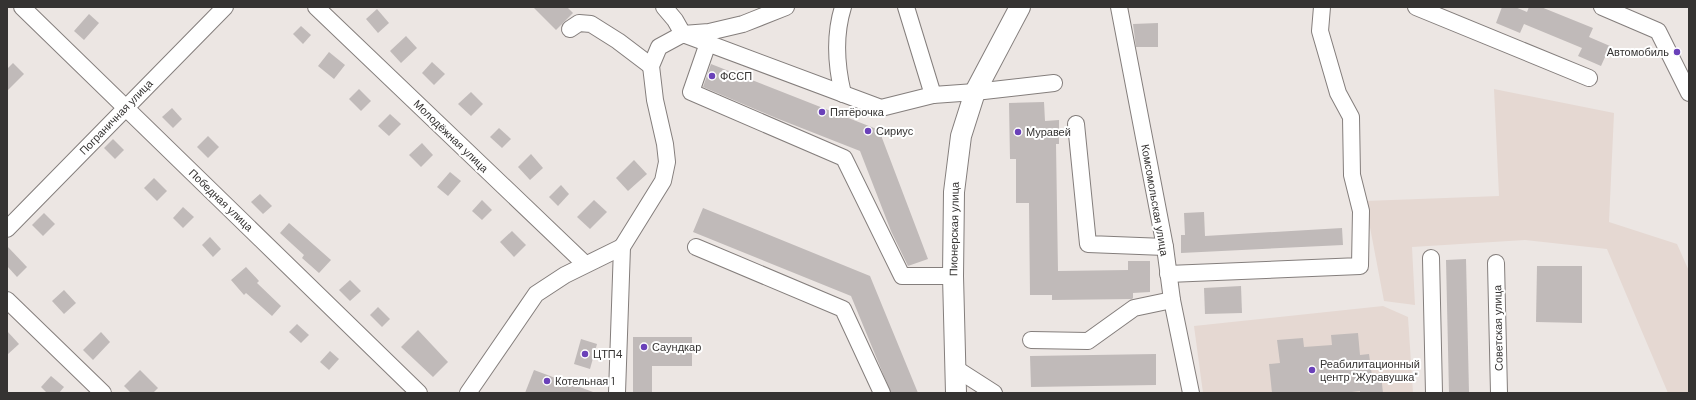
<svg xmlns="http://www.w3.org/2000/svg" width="1696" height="400" font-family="'DM Sans',sans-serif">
  <rect width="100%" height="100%" fill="#ece6e3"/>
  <g fill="#e5d8d2">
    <path d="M1494,89L1614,113L1609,222L1677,244L1689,271V393H1668L1607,249L1525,240L1412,247L1415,305L1384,301L1365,201L1499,196Z"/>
    <path d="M1383,306L1408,317L1413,393H1203L1194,326Z"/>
  </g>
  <g fill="#c0bab9">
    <path d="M533,7H567L573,13L556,30Z"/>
    <path d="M1502,7H1515L1527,12L1529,7H1541L1593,28L1589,37L1610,46L1601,66L1578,56L1582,48L1524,24L1520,33L1496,23Z"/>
    <path d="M377,9L389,23L378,33L366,19Z"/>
    <path d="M89,14L99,23L84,40L74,31Z"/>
    <path d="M1158,23V47H1136L1133,24Z"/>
    <path d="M301,26L311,35L303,44L293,34Z"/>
    <path d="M406,36L417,48L401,63L390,51Z"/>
    <path d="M329,52L345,65L334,79L318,66Z"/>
    <path d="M432,62L445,74L434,85L422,73Z"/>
    <path d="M13,63L24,74L7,91V69Z"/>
    <path d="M711,64L879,130L928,259L908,266L891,231L860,151L776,118L703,87Z"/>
    <path d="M359,89L371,101L361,111L349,99Z"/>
    <path d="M471,92L483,104L471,116L458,104Z"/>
    <path d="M1044,102L1045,121L1059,120V144H1056L1058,271L1128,270V261H1150V292L1133,293V298L1132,299L1052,300V295H1030L1029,203H1016V159H1010L1009,103Z"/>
    <path d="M172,108L182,119L173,128L162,117Z"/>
    <path d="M390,114L401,124L389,136L378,126Z"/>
    <path d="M499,128L511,139L502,148L490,137Z"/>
    <path d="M208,136L219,147L208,158L197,147Z"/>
    <path d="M113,139L124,150L115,159L104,148Z"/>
    <path d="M422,143L433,155L421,167L409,155Z"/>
    <path d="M531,154L543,168L530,180L518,167Z"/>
    <path d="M634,160L647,174L628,191L616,178Z"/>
    <path d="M450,172L461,181L448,196L437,187Z"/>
    <path d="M154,178L167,191L157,201L144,188Z"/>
    <path d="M561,185L569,194L558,206L549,197Z"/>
    <path d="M260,194L272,206L263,214L251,202Z"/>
    <path d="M482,200L492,210L482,220L472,211Z"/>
    <path d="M594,200L607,212L590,229L577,217Z"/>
    <path d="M183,207L194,217L183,228L173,218Z"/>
    <path d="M703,208L870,276L918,393H891L851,296L693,232Z"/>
    <path d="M1204,212L1205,236L1342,228L1343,245L1181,253V235H1185L1184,213Z"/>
    <path d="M44,213L55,224L43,236L32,225Z"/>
    <path d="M289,223L331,260L319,273L302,258L304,255L280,233Z"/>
    <path d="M512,231L526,245L514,257L500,242Z"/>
    <path d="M210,237L221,249L213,257L202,245Z"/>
    <path d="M7,246L27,267L17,277L7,266Z"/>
    <path d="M1466,259L1469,393H1449L1446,260Z"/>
    <path d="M1537,266H1582V323L1536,322Z"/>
    <path d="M246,267L259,281L257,283L281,306L272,316L246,293L244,295L231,280Z"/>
    <path d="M350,280L361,291L350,301L339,290Z"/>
    <path d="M1241,286L1242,313L1205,314L1204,288Z"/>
    <path d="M64,290L76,303L64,314L52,301Z"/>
    <path d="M378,307L390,319L382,327L370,315Z"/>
    <path d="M297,324L309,335L301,343L289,332Z"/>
    <path d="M418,330L448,362L433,377L401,347Z"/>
    <path d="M7,331L19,344L7,355Z"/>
    <path d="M101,332L110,342L93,360L83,350Z"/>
    <path d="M1358,333L1360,355L1369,354L1372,376L1381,374L1383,393H1360V391L1344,393H1272L1269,364L1280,363L1277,340L1303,338L1304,347L1332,345L1331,335Z"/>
    <path d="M633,337H692V366H652V393H633Z"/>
    <path d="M581,339L597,344L590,369L574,364Z"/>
    <path d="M330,351L339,359L329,370L320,362Z"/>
    <path d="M1156,354V385L1031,387L1030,356Z"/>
    <path d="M140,370L158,388L153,393H131L124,386Z"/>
    <path d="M534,370L593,392V393H525Z"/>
    <path d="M51,376L64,387L59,393H47L41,387Z"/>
  </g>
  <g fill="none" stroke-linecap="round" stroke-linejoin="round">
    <defs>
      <g id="minor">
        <path d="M22,7L419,393"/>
        <path d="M316,7L585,264"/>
        <path d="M664,7L675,20L683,34L709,32L743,24L786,7"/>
        <path d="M906,7L933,95"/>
        <path d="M1119,7L1165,247L1172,300L1191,393"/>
        <path d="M1416,7L1589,78"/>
        <path d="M1602,7L1658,31L1689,93"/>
        <path d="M570,29L579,23L591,24L618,41L651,66"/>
        <path d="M708,43L691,92L844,158L902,276H953"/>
        <path d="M843,94C836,65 834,36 843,7"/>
        <path d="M1076,124L1088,244L1165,247"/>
        <path d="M7,229L225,7"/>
        <path d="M696,247L843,309L882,393"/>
        <path d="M1431,258L1434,393"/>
        <path d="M1496,263L1499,393"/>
        <path d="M1168,274L1360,266L1361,211L1352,175L1351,117L1338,93L1320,31L1322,7"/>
        <path d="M7,300L103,393"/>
        <path d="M1031,340L1088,341L1134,308L1172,300"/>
        <path d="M955,368L994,393"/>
        <path d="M468,393L536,294L565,275L622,247"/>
        <path d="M617,393L622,247L663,181L667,162L665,144L655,100L651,66L659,47L683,34L881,108L933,95L975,92L1054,83"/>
      </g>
      <path id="major" d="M956,393L953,276L954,192L961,136L975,92L1020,7"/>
    </defs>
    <use href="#minor" stroke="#847e7c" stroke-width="18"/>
    <use href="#major" stroke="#847e7c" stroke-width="22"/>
    <use href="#minor" stroke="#fff" stroke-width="16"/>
    <use href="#major" stroke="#fff" stroke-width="20"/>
  </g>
  <g fill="#6a41b9" stroke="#fff" stroke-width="1.5">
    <circle cx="1677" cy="52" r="4"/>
    <circle cx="712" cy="76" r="4"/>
    <circle cx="822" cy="112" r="4"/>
    <circle cx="868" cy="131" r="4"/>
    <circle cx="1018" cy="132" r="4"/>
    <circle cx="644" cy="347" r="4"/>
    <circle cx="585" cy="354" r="4"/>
    <circle cx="1312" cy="370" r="4"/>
    <circle cx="547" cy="381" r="4"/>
  </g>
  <g text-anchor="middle" stroke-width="4" stroke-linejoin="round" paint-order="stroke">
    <g font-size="11" fill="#353332" stroke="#fff" text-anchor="start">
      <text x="1669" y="56" text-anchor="end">Автомобиль</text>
      <text x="720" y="80">ФССП</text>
      <text x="830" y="116">Пятёрочка</text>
      <text x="876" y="135">Сириус</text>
      <text x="1026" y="136">Муравей</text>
      <text x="652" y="351">Саундкар</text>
      <text x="593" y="358">ЦТП4</text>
      <text x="1320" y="368">Реабилитационный<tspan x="1320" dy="13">центр "Журавушка"</tspan></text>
      <text x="555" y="385">Котельная 1</text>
    </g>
    <g font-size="11" fill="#353332" stroke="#fff">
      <text transform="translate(116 117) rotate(-46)" y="4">Пограничная улица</text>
      <text transform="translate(451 136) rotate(44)" y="4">Молодёжная улица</text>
      <text transform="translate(221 200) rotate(44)" y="4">Победная улица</text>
      <text transform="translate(1155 200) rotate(80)" y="4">Комсомольская улица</text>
      <text transform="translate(954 229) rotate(-89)" y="4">Пионерская улица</text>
      <text transform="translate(1498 328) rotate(-91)" y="4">Советская улица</text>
    </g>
  </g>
  <rect width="1696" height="400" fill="none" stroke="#353332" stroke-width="16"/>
</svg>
